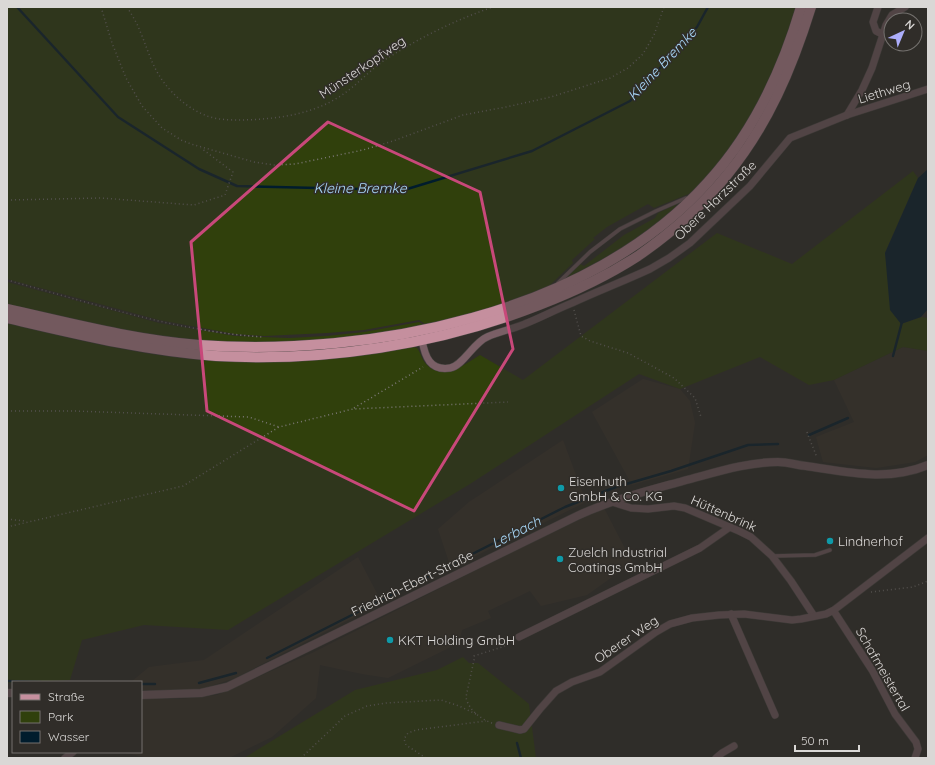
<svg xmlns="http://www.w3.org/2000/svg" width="935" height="765" font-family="Quicksand,sans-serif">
  <rect width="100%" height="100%" fill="#302d29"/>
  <g fill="#3b342b">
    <path d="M903,347L928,351V455L915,462L876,468L823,462L816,437L854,422L834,380Z"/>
    <path d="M643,379L680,389L690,401L695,423L688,469L632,485L592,412Z"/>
    <path d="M563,440L586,502L451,568L438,529L469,502Z"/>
    <path d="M604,508L632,562L618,573L587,595L541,606L530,591L488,611L491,618L462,630L459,643L388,678L362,674L320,665L316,698L272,737L229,758H150L120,752H141V699H179L217,695L312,653L512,552Z"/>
    <path d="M358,557L382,603L235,678L199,690H141V682H131L149,667L204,660Z"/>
  </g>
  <g fill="#30400c">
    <path d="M7,7H796L780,54L766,89L735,142L716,167L691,193L654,208L648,204L607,227L593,238L595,239L572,260L573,263L548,287L499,305L458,317L425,324L419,320L364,330L327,333L264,336L235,334L159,320L7,279Z"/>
    <path d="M913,171L918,178L885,253L901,324L921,317L928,318V351L903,347L834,380L809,385L760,357L680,389L639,374L470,484L228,630L144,625L82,640L70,680L7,683V323C69,338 132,354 195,359C268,365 342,361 413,347L417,348C421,353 422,360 426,364C443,382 465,364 480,355L523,380L717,233L792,264Z"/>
    <path d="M677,204C672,213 663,219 655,225C627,246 596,263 565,279L580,264L584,266L624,235L655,218L658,213Z"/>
    <path d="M7,282L159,323L235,336L289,338L327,336L364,332L419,322L424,325C341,342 255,348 170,337C115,331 61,316 7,304Z"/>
    <path d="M463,657L469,663H478L529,704L536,758H244L355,690L437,670Z"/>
  </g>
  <path fill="#001c2d" d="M928,169V309L921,317L901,324L890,310L885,253L918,178Z"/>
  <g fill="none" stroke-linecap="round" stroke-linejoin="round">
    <g stroke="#001c2d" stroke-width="2.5">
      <path d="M17,7L118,117L199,169L237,186L404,190L532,151L630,101L697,27L708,7"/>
      <path d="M893,356L902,322"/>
      <path d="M809,435L848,418"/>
      <path d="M267,658L565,507L616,487L671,471L748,445L778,444"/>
      <path d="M7,681L41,682"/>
      <path d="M199,683L236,673"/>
      <path d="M141,684H155"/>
      <path d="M517,743L521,758"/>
    </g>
    <defs>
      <g id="service">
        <path d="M558,283L590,252L620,229L656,211L686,198"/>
        <path d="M773,556L815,555L830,550"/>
      </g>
      <g id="minor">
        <path d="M878,7L873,22L876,31L882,34"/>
        <path d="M847,115L862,90L872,68L886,25L892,15L905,7"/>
        <path d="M422,340C425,357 430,371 450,368C463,366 473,343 487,337C500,331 514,329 527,323C542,317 557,309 572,303C598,291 624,281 650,269L669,258L690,243L750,186L790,138L847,115L928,89"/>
        <path d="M612,502L631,508L648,509L674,506L685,508L739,531L751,537L772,556L791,581L814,616"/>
        <path d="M835,613L872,670L895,714L916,742L918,749L915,758"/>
        <path d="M731,614L775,715"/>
        <path d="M519,637L700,548L730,527"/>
        <path d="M499,725L520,730L524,729L540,709L556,691L572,682L600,672L656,632L670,624L692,618L719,615L744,614L792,620L801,619L826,614L834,610L928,538"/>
        <path d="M65,758L73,752"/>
        <path d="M716,758L722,753L734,746"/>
      </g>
      <g id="tertiary">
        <path d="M7,693H13"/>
        <path d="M141,695L201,693L227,687L577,516C611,500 647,491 683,481C714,473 746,462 778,462C787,462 797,465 806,466C847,472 887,482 928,465"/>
      </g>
      <g id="primary">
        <path d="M7,309C70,323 134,340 199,345C369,357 589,315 708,182C754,132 782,71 801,7"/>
        <path d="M7,318C76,334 145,351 216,356C325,362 437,345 539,305C573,292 607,276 638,256C671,233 702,206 727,175C768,125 792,68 811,7"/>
      </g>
    </defs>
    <use href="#service" stroke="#4b4845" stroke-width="4.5"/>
    <use href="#minor" stroke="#4b4845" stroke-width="8"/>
    <use href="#tertiary" stroke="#4b4845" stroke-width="9"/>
    <use href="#primary" stroke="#4b4845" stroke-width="11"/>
    <g stroke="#7c7976" stroke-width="1.5" stroke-dasharray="1 3" stroke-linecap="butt">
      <path d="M101,7L112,43L126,78L142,106L162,128L181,140L191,144L254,162L274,165L295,164L363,150L393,141L463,115L506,107L551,97L610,78L628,68L643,54L654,35L664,7"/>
      <path d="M127,7C132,15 137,23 140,31C150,55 153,72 172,92C181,102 194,111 207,116C218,120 231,120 243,120C276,119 310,115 339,97C358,85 372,67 391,56C423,36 458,19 493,7"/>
      <path d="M7,200L101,198L194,205L225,195L233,172L201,148"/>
      <path d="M7,280C91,303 175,331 262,337"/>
      <path d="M574,310L581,336L590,341L628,353L674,378L695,398L701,417"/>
      <path d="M354,408L423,367"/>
      <path d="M7,411H73L249,417L279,427"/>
      <path d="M807,432C810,441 814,449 817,458"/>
      <path d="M7,519L25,521"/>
      <path d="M7,527L183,486L279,427L353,409L508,402"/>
      <path d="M871,592L913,587L928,581"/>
      <path d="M492,723C480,719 468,709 466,697L474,660V656L502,647L513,642"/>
      <path d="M301,758L345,716L367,706L386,703L441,700L459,706L476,714"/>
      <path d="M426,758L406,745L404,739L408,733L416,730L486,721"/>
    </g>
    <use href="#service" stroke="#7a5f66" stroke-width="3.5"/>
    <use href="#minor" stroke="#7a5f66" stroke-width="7"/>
    <use href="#tertiary" stroke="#7a5f66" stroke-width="8"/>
    <use href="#primary" stroke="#c58f9e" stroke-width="10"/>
  </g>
  <path d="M0 0H935V765H0ZM328,122L480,192L513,349L414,511L207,411L191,242Z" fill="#302d29" fill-opacity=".55" fill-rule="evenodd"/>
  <path fill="none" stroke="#c8487a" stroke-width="3" stroke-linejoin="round" d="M328,122L480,192L513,349L414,511L207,411L191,242Z"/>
  <g fill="#0f9aa8" stroke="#302d29" stroke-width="1.5">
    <circle cx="561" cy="488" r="4"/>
    <circle cx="830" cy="541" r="4"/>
    <circle cx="560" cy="559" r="4"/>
    <circle cx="390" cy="640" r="4"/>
  </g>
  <g text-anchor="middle" stroke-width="3" stroke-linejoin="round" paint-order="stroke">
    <g font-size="13" fill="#dad8d6" stroke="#302d29">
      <text transform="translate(362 67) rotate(-34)" y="5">Münsterkopfweg</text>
      <text transform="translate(884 91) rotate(-17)" y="5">Liethweg</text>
      <text transform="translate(715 200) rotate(-44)" y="5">Obere Harzstraße</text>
      <text transform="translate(724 513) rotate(24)" y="5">Hüttenbrink</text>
      <text transform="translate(412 583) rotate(-26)" y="5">Friedrich-Ebert-Straße</text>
      <text transform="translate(626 639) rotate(-34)" y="5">Oberer Weg</text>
      <text transform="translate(883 669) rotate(60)" y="5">Schafmeistertal</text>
    </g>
    <g font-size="13" fill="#dad8d6" stroke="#302d29" text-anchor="start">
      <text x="569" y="486">Eisenhuth<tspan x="569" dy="15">GmbH &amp; Co. KG</tspan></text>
      <text x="838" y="546">Lindnerhof</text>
      <text x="568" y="557">Zuelch Industrial<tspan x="568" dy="15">Coatings GmbH</tspan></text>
      <text x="398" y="645">KKT Holding GmbH</text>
    </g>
    <g font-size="14" font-style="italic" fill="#a8d8f8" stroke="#302d29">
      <text transform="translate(662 64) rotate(-47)" y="5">Kleine Bremke</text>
      <text x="360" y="193">Kleine Bremke</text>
      <text transform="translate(516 532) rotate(-27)" y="5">Lerbach</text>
    </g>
  </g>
  <rect width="935" height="765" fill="none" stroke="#dad8d6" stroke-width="16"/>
  <rect x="12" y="681" width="130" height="72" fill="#302d29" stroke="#74716e"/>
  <rect x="20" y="694" width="20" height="6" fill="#c58f9e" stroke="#74716e"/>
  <text x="48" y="701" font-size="12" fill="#dad8d6">Straße</text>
  <rect x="20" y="711" width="20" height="12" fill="#30400c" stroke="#74716e"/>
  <text x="48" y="721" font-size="12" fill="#dad8d6">Park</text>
  <rect x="20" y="731" width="20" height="12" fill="#001c2d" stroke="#74716e"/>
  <text x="48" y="741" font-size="12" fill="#dad8d6">Wasser</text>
  <g transform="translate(903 32) rotate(44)"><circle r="19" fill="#302d29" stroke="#74716e"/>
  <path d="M0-3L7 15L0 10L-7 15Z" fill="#adaefb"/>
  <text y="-6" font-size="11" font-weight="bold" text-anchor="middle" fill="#dad8d6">N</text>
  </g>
  <path d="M795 745v6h64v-6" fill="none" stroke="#dad8d6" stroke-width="2"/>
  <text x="801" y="745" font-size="12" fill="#dad8d6" stroke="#302d29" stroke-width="3" paint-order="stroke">50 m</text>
</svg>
